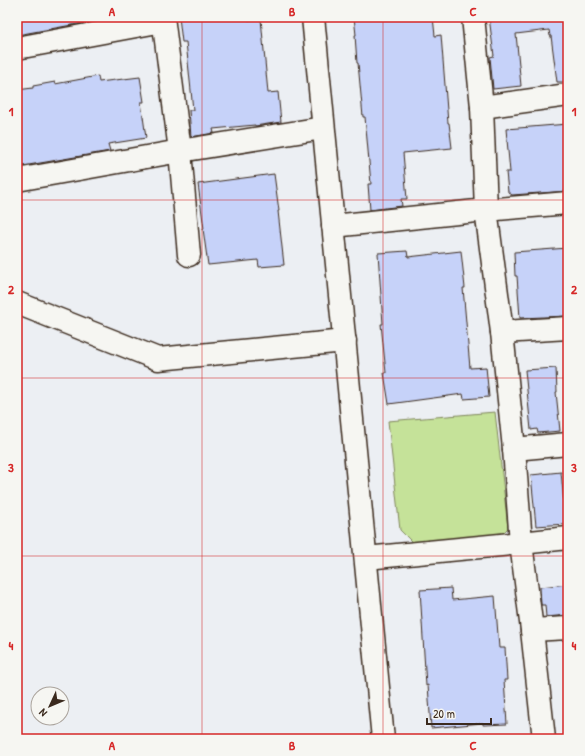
<svg xmlns="http://www.w3.org/2000/svg" width="585" height="756" font-family="'Patrick Hand',sans-serif">
  <rect width="100%" height="100%" fill="#eceff3"/>
  <filter id="ink" filterUnits="userSpaceOnUse"><feTurbulence type="fractalNoise" baseFrequency=".025" numOctaves="2"/><feDisplacementMap in="SourceGraphic" scale="8" xChannelSelector="R" yChannelSelector="G"/><feConvolveMatrix kernelMatrix="1 2 1 2 8 2 1 2 1" color-interpolation-filters="sRGB"/></filter>
  <g filter="url(#ink)">
    <path fill="#c5e299" stroke="#80865c" d="M495,412L508,528L501,535L413,543L400,530L388,421Z"/>
    <g fill="#c6d2f9" stroke="#3b2a1e">
      <path d="M17,17H116L17,35Z"/>
      <path d="M179,17H248V20L261,19L268,93L278,92L281,122L255,126V125L213,129L214,133L191,137L189,110H193L186,42H182Z"/>
      <path d="M354,17H433L435,36L441,35L448,123H449L452,148L403,153L407,199H401L402,206L370,210L368,184H371L365,117H363L358,63H357L355,35H356Z"/>
      <path d="M489,17H568V82H557L551,36H550L549,30L516,34L521,86L493,89L490,57L494,56Z"/>
      <path d="M98,76L99,82L140,77L144,102H141L146,138L108,144L110,151L17,167V90L33,88V86L55,82V84Z"/>
      <path d="M568,124V191L512,195L508,192L506,172H510L506,129Z"/>
      <path d="M274,174L279,211H278L284,265L259,267L258,260L208,265L203,229H204L198,184Z"/>
      <path d="M568,248V316L520,318L517,276H515L514,252Z"/>
      <path d="M407,251L408,257L461,251L465,288H463L470,368L486,367L489,397L464,399L463,394L389,404L384,373H386L381,324H383L378,253Z"/>
      <path d="M556,368L557,392H556L560,431L538,433L537,429L531,430L525,370Z"/>
      <path d="M561,472L566,524L536,526L531,475Z"/>
      <path d="M568,584V615L546,617L545,605H541L540,587Z"/>
      <path d="M451,588L452,600L495,596L499,648H505L507,680H504L507,724L483,725V723L431,728L428,685L426,686L420,590Z"/>
    </g>
    <g fill="none" stroke-linecap="round" stroke-linejoin="round">
      <defs>
        <g id="minor">
          <path d="M163,17L180,151L189,255"/>
          <path d="M313,17L383,739"/>
          <path d="M473,17L482,107L486,210L502,332L514,449L521,543L532,630L544,739"/>
          <path d="M17,48L163,21"/>
          <path d="M482,107L568,95"/>
          <path d="M17,180L180,151L323,128"/>
          <path d="M333,226L486,210L568,203"/>
          <path d="M17,303L158,359L345,341"/>
          <path d="M502,332L568,328"/>
          <path d="M514,449L568,444"/>
          <path d="M366,558L521,543L568,538"/>
          <path d="M532,630L568,628"/>
        </g>
      </defs>
      <use href="#minor" stroke="#3b2a1e" stroke-width="25"/>
      <use href="#minor" stroke="#f6f6f2" stroke-width="22"/>
    </g>
  </g>
  <path fill="none" stroke="#d62828" stroke-width="1" stroke-opacity="0.55" d="M202,17V739M383,17V739M17,200H568M17,378H568M17,556H568"/>
  <rect width="585" height="756" fill="none" stroke="#f6f6f2" stroke-width="44"/>
  <g transform="translate(50 706) rotate(226)"><circle r="19" fill="#f6f6f2" stroke="#aba49d"/>
  <path d="M0-3L7 15L0 10L-7 15Z" fill="#3b2a1e"/>
  <text y="-6" font-size="11" font-weight="bold" text-anchor="middle" fill="#3b2a1e">N</text>
  </g>
  <path d="M427 718v6h64v-6" fill="none" stroke="#3b2a1e" stroke-width="2"/>
  <text x="433" y="718" font-size="12" fill="#3b2a1e" stroke="#f6f6f2" stroke-width="3" paint-order="stroke">20 m</text>
  <rect x="22" y="22" width="541" height="712" fill="none" stroke="#d62828" stroke-width="1.5"/>
  <g font-size="13" text-anchor="middle" font-weight="bold" fill="#d62828">
    <text x="112" y="16">A</text>
    <text x="292" y="16">B</text>
    <text x="473" y="16">C</text>
    <text x="11" y="116">1</text>
    <text x="574" y="116">1</text>
    <text x="11" y="294">2</text>
    <text x="574" y="294">2</text>
    <text x="11" y="472">3</text>
    <text x="574" y="472">3</text>
    <text x="11" y="650">4</text>
    <text x="574" y="650">4</text>
    <text x="112" y="750">A</text>
    <text x="292" y="750">B</text>
    <text x="473" y="750">C</text>
  </g>
</svg>
